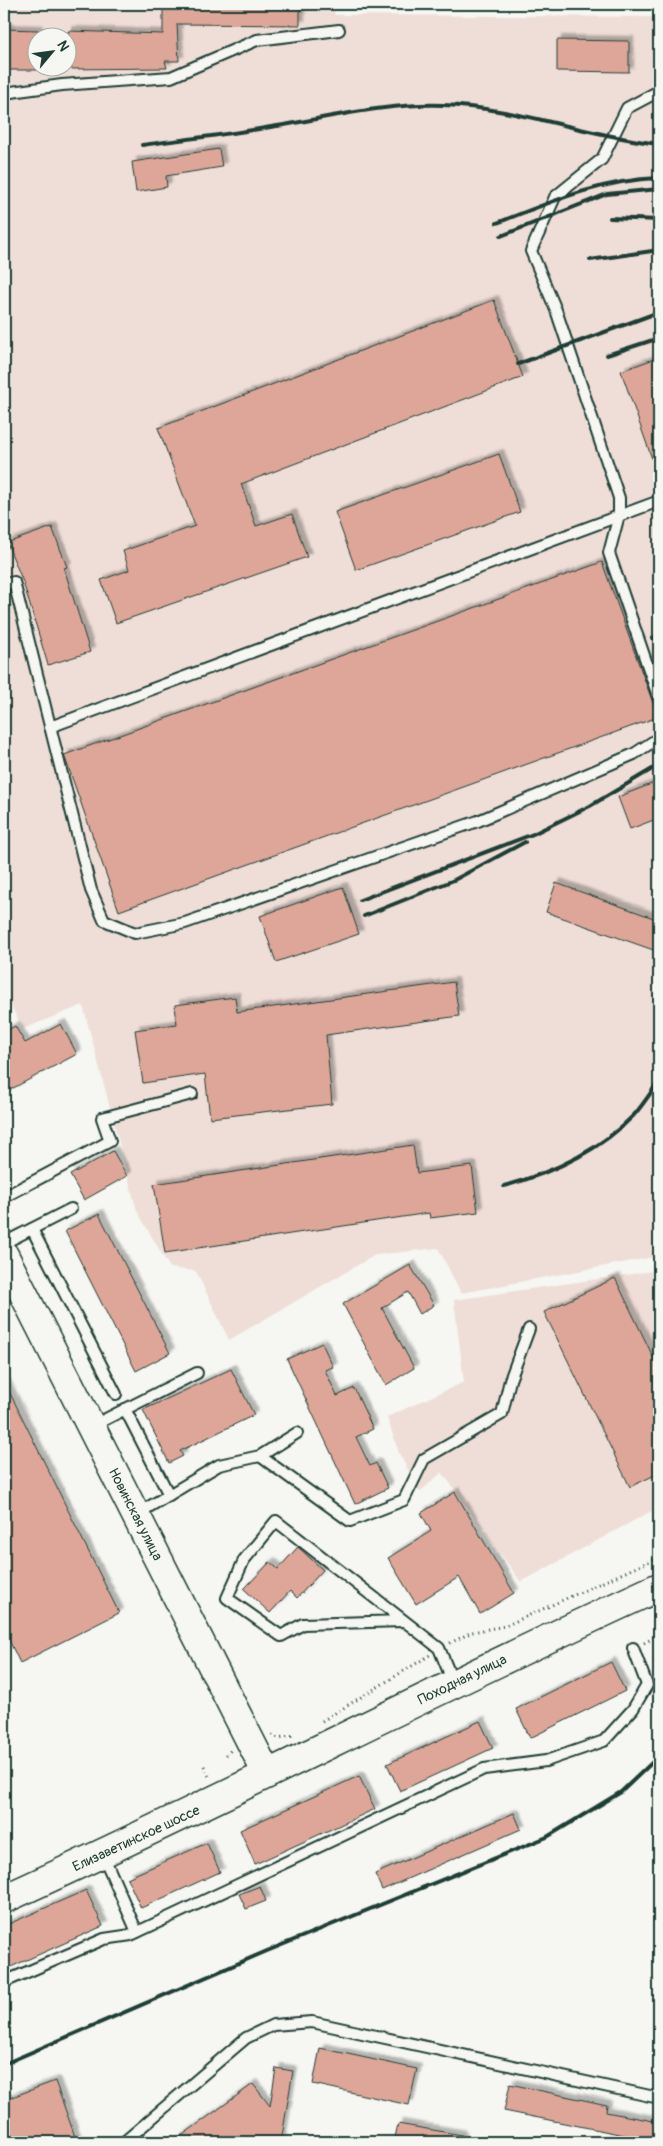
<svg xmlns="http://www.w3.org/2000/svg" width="663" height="2146" font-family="Pangolin,sans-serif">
  <defs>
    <filter id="shadow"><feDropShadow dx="4.5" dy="-4.5" stdDeviation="1" flood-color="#0004"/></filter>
  </defs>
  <rect width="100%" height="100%" fill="#f6f6f2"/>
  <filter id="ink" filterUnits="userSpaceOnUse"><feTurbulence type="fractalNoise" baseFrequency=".02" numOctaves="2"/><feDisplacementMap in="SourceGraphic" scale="10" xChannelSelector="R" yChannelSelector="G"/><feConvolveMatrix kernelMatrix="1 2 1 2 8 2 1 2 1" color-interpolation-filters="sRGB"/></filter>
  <g filter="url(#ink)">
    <g fill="#efded7" fill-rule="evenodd">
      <path d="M4,4H333L335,15L659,17V1256L461,1293L438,1248L375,1255L229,1340L196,1271L170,1268L137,1211L83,1005L23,1029L4,992V778L11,775L4,733ZM38,38H68V68H38Z"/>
      <path d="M659,1270V1507L521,1582L442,1472L420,1492L399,1453L387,1417L464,1382L454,1300Z"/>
    </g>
    <g fill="#dea698" stroke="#1f3d34" filter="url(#shadow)">
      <path d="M163,4H300V25L177,24L179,61H165L167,68L68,69V31L163,34Z"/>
      <path d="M4,29L38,30V70H4Z"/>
      <path d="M557,40L629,41V72L557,71Z"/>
      <path d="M219,149L222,167L166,176L167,187L136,192L132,162Z"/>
      <path d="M494,300L523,377L241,484L256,526L292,514L307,557L116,623L101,580L129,570L123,551L195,526L158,428Z"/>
      <path d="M659,357V472L657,473L621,371Z"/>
      <path d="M499,454L520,512L356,570L335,512Z"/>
      <path d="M52,527L67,567L64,568L90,652L48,665L23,582L7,543Z"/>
      <path d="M602,562L658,717L119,911L64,755Z"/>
      <path d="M659,781V818L630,829L618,797Z"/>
      <path d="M556,883L659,920V952L546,912Z"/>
      <path d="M343,887L359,934L276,962L260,916Z"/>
      <path d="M454,982L459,1016L326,1035L332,1104L210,1118L205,1074L143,1083L135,1030L177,1024L175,1005L235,997L237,1012Z"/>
      <path d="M61,1024L77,1054L4,1093V1032L15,1026L25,1043Z"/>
      <path d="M413,1145L417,1173L472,1166L478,1212L430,1218L429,1213L165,1253L154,1184Z"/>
      <path d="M113,1151L127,1176L84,1200L70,1175Z"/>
      <path d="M99,1214L170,1353L136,1371L65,1231Z"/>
      <path d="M410,1265L434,1305L420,1314L408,1292L382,1308L414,1368L386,1385L343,1304Z"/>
      <path d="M615,1278L659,1369V1473L630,1487L544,1312Z"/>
      <path d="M322,1343L333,1367L325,1370L337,1396L354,1388L373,1429L356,1437L370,1466L376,1463L388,1488L355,1504L287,1359Z"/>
      <path d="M231,1369L254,1415L180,1451L183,1456L169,1463L143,1410Z"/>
      <path d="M4,1381L119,1613L20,1663L4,1630Z"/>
      <path d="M455,1492L514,1593L480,1614L459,1577L416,1604L388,1558L431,1531L421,1513Z"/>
      <path d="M298,1547L323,1570L297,1598L290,1591L270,1613L244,1589L270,1562L278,1569Z"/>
      <path d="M611,1662L625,1691L530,1738L516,1709Z"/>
      <path d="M480,1721L493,1748L400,1791L387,1764Z"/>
      <path d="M359,1776L375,1809L255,1864L240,1830Z"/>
      <path d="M514,1813L521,1829L382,1890L375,1874Z"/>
      <path d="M207,1843L220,1872L141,1908L127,1878Z"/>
      <path d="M260,1886L266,1901L246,1909L239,1894Z"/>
      <path d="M86,1890L103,1926L4,1970V1926Z"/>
      <path d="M320,2048L417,2069L409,2105L313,2084Z"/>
      <path d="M276,2068L293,2071L281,2142H173L253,2084L270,2106Z"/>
      <path d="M55,2081L77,2142H4V2100Z"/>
      <path d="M510,2084L607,2105L606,2112L659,2122V2142L504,2111Z"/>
      <path d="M398,2124L462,2135L461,2142H394Z"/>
    </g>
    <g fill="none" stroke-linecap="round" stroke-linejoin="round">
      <defs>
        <g id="lane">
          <path d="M659,91L627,108L602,159L555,197L531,251L556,310L619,498V515L609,553L659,699"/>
          <path d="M4,93L62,85L171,77L257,40L339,30"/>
          <path d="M4,584L14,582L91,890L104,920L135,933L185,923L478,821L634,754L657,739L659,735"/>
          <path d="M50,727L659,501"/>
          <path d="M4,1197L110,1141L102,1118L192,1094"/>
          <path d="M32,1229L116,1394"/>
          <path d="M4,1243L71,1209"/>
          <path d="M125,1409L169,1495"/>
          <path d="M92,1426L197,1373"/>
          <path d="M260,1456L350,1521L404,1500L424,1459L502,1414L510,1380L529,1329"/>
          <path d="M137,1514L219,1465L260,1456L297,1433"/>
          <path d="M402,1621L303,1624L281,1636L227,1598L244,1560L276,1521L439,1648L453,1682"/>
          <path d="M103,1855L137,1932"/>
          <path d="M4,1982L104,1939L131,1935L484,1769L546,1761L604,1741L633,1709L647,1685L633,1648"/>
          <path d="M124,2142L246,2038L273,2025L312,2022L659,2098"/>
        </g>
        <g id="secondary">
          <path d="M4,1255L267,1774"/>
          <path d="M4,1899C224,1799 439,1687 659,1587"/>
        </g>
      </defs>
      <use href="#lane" stroke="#1f3d34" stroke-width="14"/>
      <use href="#secondary" stroke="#1f3d34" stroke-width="31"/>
      <g stroke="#1f3d34" stroke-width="3" stroke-dasharray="1 4" stroke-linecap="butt">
        <path d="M450,1643L472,1632L505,1626L659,1557"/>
        <path d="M644,1643L659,1635"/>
        <path d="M322,1721L430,1655"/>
        <path d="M272,1735L278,1738L295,1735"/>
        <path d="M226,1755L231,1750"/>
        <path d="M204,1766L210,1779"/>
      </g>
      <use href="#lane" stroke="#f6f6f2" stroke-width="10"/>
      <use href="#secondary" stroke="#f6f6f2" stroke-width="28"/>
      <g stroke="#1f3d34" stroke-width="4">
        <path d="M142,145C187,139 232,134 277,126C331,117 387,103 443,105C516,107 587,136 659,144"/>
        <path d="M610,218L659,220"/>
        <path d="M497,223C550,202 601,180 659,178"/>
        <path d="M501,236L607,194L659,189"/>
        <path d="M590,260L659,250"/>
        <path d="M607,355L659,338"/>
        <path d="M518,364L659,312"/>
        <path d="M653,638L659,635"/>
        <path d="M360,900L533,834L590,806L659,765"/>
        <path d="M364,916L454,880L525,842"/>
        <path d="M504,1186C552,1173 598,1152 634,1115C643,1105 651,1092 659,1081"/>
        <path d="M4,2064L267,1951L547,1837L621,1792L659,1756"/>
      </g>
    </g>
  </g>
  <g text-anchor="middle" stroke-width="4" stroke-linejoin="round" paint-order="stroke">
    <g font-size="14" fill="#1f3d34" stroke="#f6f6f2">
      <text transform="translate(136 1514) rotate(63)" y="5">Новинская улица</text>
      <text transform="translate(462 1679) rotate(-26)" y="5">Походная улица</text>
      <text transform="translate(136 1838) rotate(-25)" y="5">Елизаветинское шоссе</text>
    </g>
  </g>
  <rect width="663" height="2146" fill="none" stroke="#f6f6f2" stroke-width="20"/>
  <rect x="10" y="10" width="643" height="2126" fill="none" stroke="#1f3d34" stroke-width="2" filter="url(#ink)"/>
  <g transform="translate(52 52) rotate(61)"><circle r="24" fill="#f6f6f2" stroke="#a0aca6"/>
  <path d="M0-4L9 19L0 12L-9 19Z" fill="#1f3d34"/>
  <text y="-8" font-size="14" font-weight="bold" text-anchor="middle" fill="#1f3d34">N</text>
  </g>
</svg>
